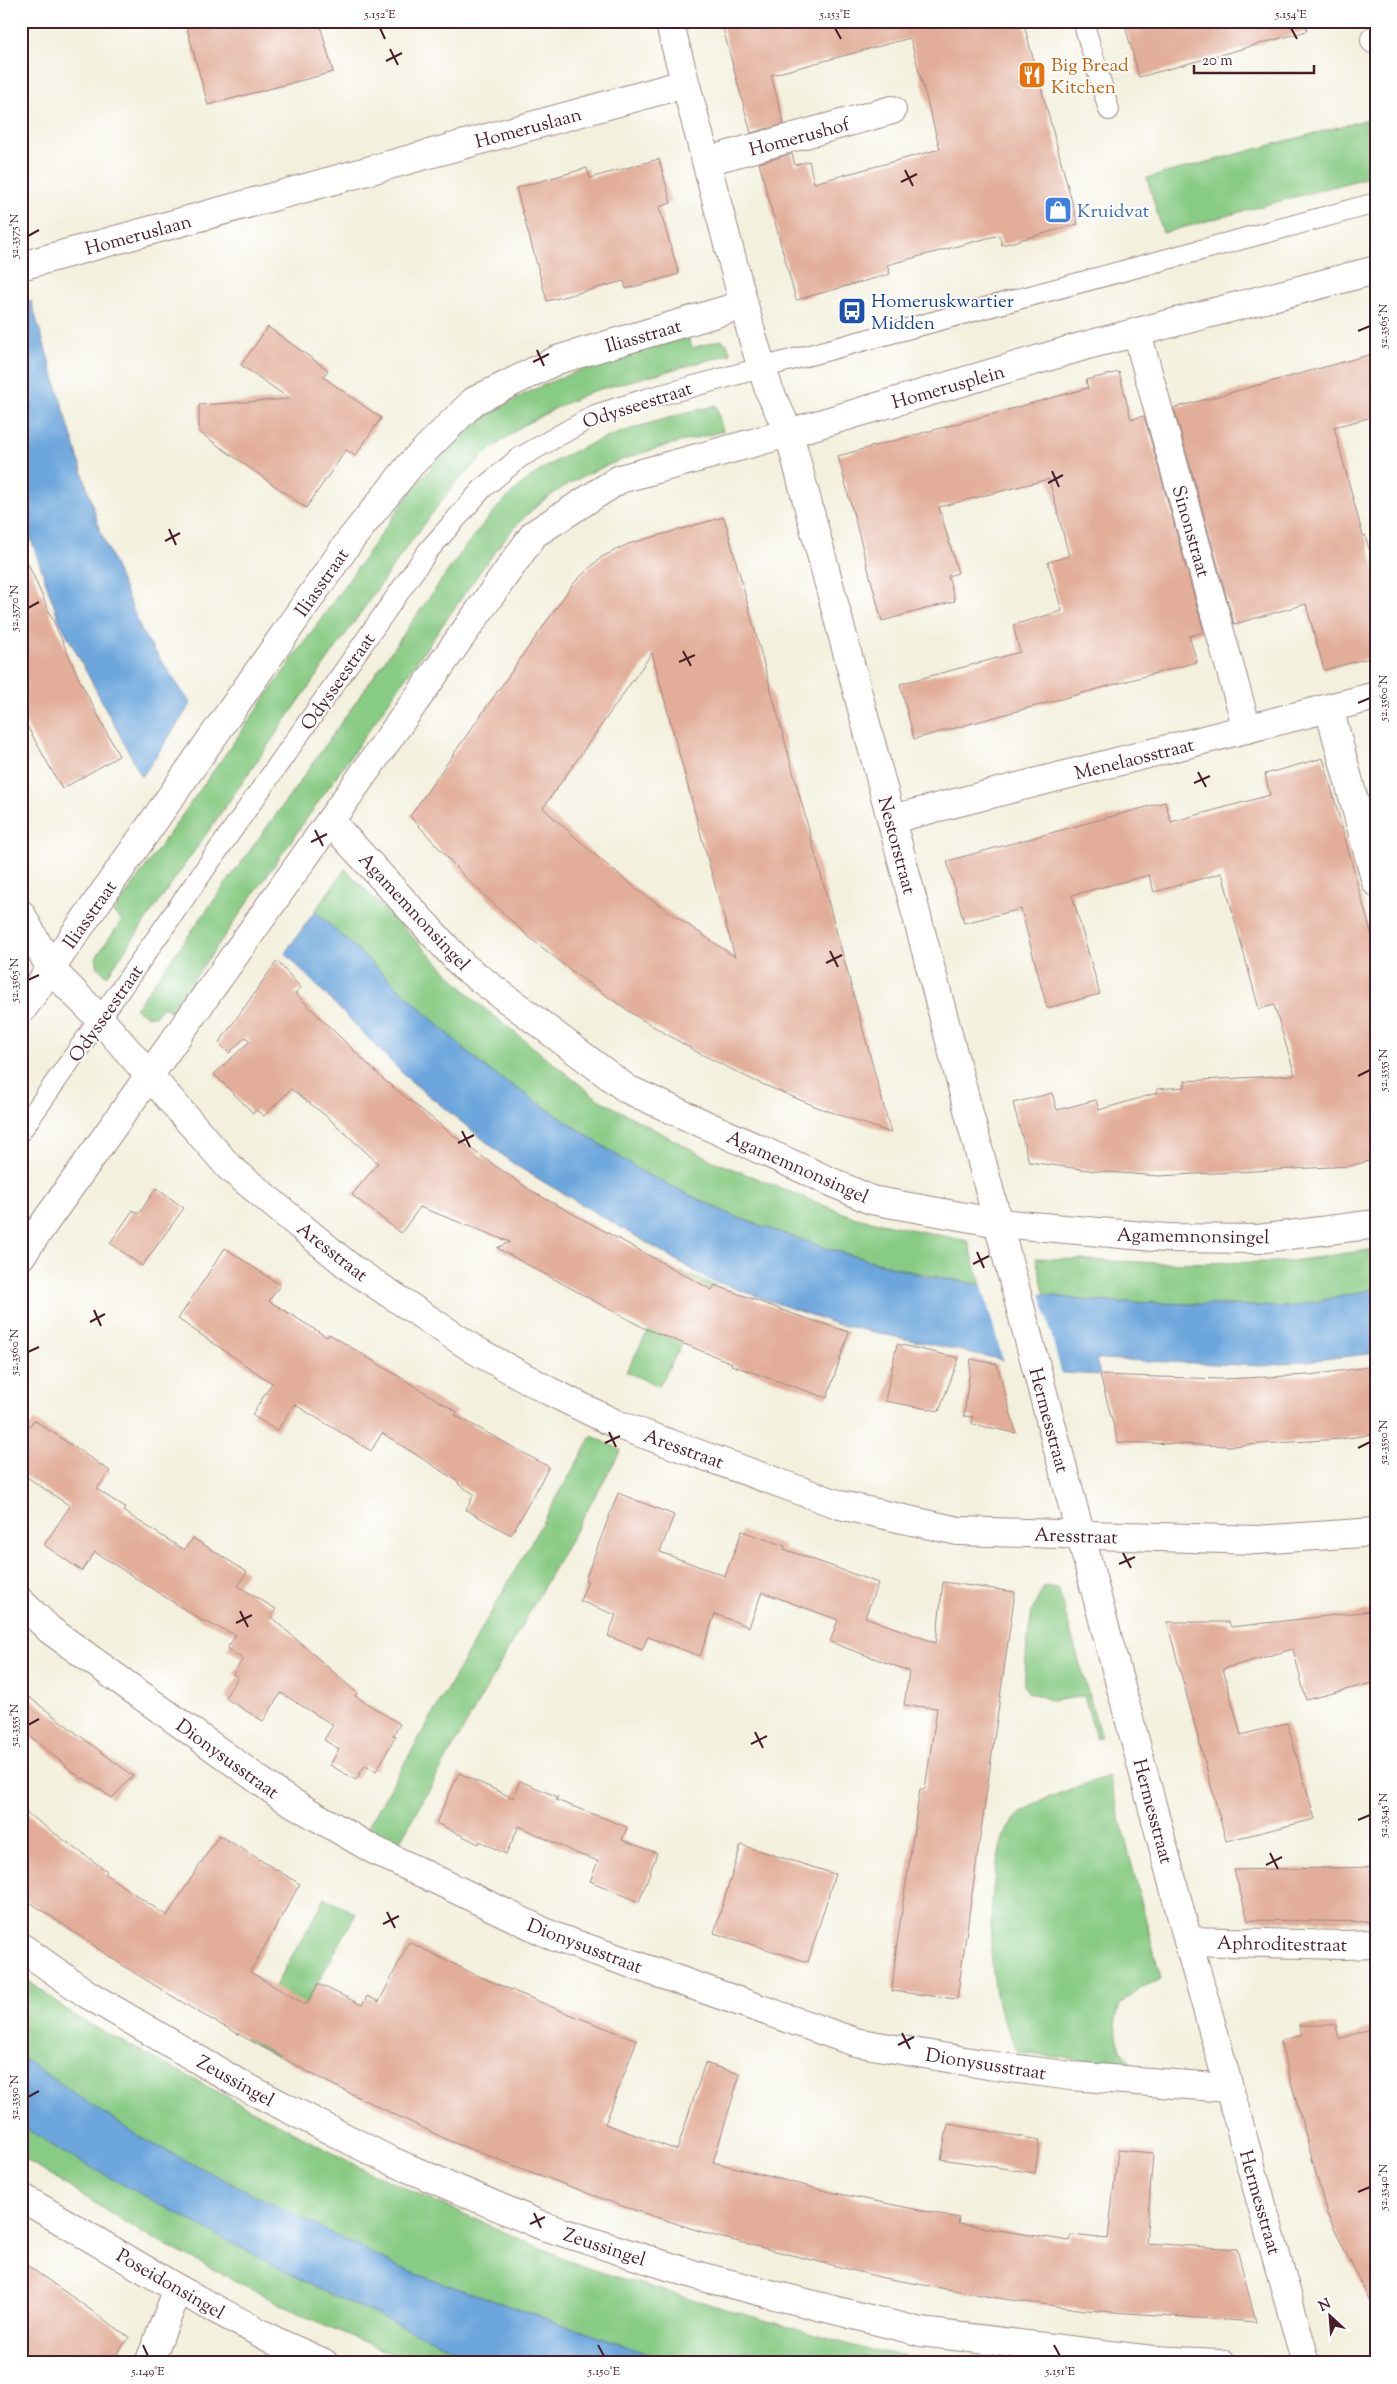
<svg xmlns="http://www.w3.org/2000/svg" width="1397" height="2384" font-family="'Sorts Mill Goudy',serif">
  <rect width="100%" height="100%" fill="#fff"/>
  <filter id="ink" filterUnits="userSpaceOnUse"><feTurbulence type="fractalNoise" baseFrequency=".02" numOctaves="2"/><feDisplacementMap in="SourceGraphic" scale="10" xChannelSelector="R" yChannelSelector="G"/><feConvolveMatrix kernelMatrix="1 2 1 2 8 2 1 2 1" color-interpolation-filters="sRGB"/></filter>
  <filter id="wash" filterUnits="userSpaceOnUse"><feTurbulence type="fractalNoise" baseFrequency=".0096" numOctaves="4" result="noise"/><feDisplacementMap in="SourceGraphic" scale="20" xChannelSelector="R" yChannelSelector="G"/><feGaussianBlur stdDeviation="1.12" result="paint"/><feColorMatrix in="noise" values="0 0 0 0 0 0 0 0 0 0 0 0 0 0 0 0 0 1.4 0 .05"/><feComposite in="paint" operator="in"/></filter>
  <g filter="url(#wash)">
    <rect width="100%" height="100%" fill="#f3f0dd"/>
    <g fill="#88cb84" stroke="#697558">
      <path d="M1376,117V175L1163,233L1147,178Z"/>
      <path d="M688,337L692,348L721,340L727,344L731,354L593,391L564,404L522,426L485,454L456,482L401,555L107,976L98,968L96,957L122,920L113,913L415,486C430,469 445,450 462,435C527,381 608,360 688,337Z"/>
      <path d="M716,405L723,431C646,451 566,468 512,530C500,544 490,559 479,573L171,1012L163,1006L155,1016H148L135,1009L291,794L464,548C479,529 494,510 512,493C568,441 644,425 716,405Z"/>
      <path d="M345,869L479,1004L598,1099L713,1161L856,1218L968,1241L981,1285L913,1272L829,1249L733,1216L642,1172L483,1066L315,911Z"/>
      <path d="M1376,1249V1289L1290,1307L1088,1301L1045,1295L1036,1258L1159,1263L1285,1262Z"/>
      <path d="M680,1272L715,1285L659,1386L626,1372Z"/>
      <path d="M592,1436L621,1450L399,1843L368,1827Z"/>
      <path d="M1044,1586L1058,1588L1101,1737L1096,1738L1084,1696L1053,1701L1028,1692L1024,1686L1027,1645L1032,1611Z"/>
      <path d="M1109,1776L1161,1979L1138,1989L1120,2004L1115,2025L1120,2050L1133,2065L1018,2053C1012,2037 1002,2020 998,2004C987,1956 989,1888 1002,1841C1004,1833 1013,1821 1019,1815C1033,1800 1088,1783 1109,1776Z"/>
      <path d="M325,1898L356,1914L277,2056L245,2039Z"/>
      <path d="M21,1975L76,2017L371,2173L586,2268L864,2349L953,2363H413L304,2316L144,2234L21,2157Z"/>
    </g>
    <g fill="#6ca6dc" stroke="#5b6284">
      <path d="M31,301L100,530L143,634L191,704L142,777L59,620L21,510V304Z"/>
      <path d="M315,911L483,1066L642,1172L733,1216L829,1249L925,1276L1088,1301L1290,1307L1376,1289V1353L1264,1366L1096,1359L1100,1375L1064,1373L836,1324L708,1279L515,1165L407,1078L285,953Z"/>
      <path d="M21,2057L141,2138L405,2270L652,2355L682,2363H494L456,2350L316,2288L66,2154L21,2125Z"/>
    </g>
    <path fill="#f3f0dd" d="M981,1282L1040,1292L1062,1375L1003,1361Z"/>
    <g id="blocks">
      <g fill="#e2ae9a" fill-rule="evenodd">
        <path d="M185,21H319L333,72L208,105Z"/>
        <path d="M721,21H1023L1078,224L1002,245L999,235L887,265L890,274L796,300L759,163L792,154L795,165L809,161L814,183L940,149L910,38L771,75L784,124L751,133Z"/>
        <path d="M1124,21H1306L1307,31L1139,77Z"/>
        <path d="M659,159L671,203L659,207L679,274L626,289L624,281L547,301L516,188L587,168L590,178Z"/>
        <path d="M268,327L328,370L323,377L381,418L355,456L346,450L306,508L199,432V405L290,399L241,365Z"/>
        <path d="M1376,353V416L1334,427L1363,536L1365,535L1376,572V656L1324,670L1306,604L1234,624L1174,408Z"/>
        <path d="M1119,372L1131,419L1144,416L1204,632L1189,636L1197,662L914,739L900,684L1020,652L1013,625L1062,611L1048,562L1069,556L1049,479L939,507L958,573L948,576L955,601L882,621L838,456L1088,388L1086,380Z"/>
        <path d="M724,517L778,716L891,1133L817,1107L755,1081L695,1051L636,1016L581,978L529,937L466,878L410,816L573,584L587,570L602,557L628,544ZM652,653L701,835L735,957L643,894L596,856L543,808Z"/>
        <path d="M21,548L80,681L119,756L62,789L21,715Z"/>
        <path d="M1323,758L1376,951V1159L1350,1166L1158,1176L1096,1171L1029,1162L1013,1103L1052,1093L1057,1110L1096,1100L1099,1110L1157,1093V1089L1185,1087V1081L1295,1075L1274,1005L1259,1009L1222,873L1154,892L1149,875L1072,895L1100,994L1047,1008L1021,909L964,923L947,861L1165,802L1171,822L1270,795L1265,774Z"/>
        <path d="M277,961L301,988L295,993L383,1079L467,1146L533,1192L712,1290L715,1285L793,1314L849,1332L827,1398L731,1365L732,1363L644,1328L497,1248L510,1242L420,1207L401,1233L352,1195L378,1163L325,1115L291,1089L264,1116L256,1110L253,1113L214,1074L250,1041L246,1037L229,1053L219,1043Z"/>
        <path d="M156,1188L184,1208L142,1266L110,1243L133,1210L139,1214Z"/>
        <path d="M225,1248L280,1285L269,1301L327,1337L329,1334L344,1343L457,1412L455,1415L549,1467L511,1535L466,1510L474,1494L458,1484L459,1482L382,1433L371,1451L294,1404L277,1431L252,1415L272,1383L178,1319Z"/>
        <path d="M897,1344L959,1358L939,1411L885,1401Z"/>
        <path d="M971,1359L997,1364L1016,1433L972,1424L973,1417L964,1416Z"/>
        <path d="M1376,1366V1434L1340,1439L1230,1446L1118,1442L1100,1375L1221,1379L1310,1375Z"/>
        <path d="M34,1420L110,1471L97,1489L125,1508L123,1511L184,1550L193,1538L247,1572L238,1586L276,1609L271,1617L357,1693L355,1696L400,1724L393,1735L396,1736L376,1771L365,1765L356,1780L330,1765L339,1749L324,1740L333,1725L281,1693L263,1721L225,1698L238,1677L233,1674L243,1659L227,1649L236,1635L201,1620L95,1552L82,1571L44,1545L70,1506L21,1473V1438Z"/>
        <path d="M618,1493L674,1515L660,1552L725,1576L742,1531L785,1546L784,1549L878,1583L865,1617L936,1643L943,1582L1015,1592L957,1999L892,1991L896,1950L920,1789H925L937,1708L904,1705L909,1671L830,1642L838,1620L762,1592L749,1627L715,1614L700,1656L648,1637L642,1650L608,1636L616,1615L580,1601L588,1581L585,1580Z"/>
        <path d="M1371,1611L1376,1630V1682L1306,1700L1293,1649L1223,1669L1241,1735L1287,1723L1315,1819L1226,1841L1167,1622H1229L1231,1627Z"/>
        <path d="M21,1691L133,1776L112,1798L84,1778L82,1779L21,1729Z"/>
        <path d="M459,1773L513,1798L520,1781L558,1797L556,1800L627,1827L622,1840L657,1853L639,1902L590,1881L598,1861L578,1854L519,1826L506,1854L480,1841L479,1844L436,1823Z"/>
        <path d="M21,1809L107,1871L105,1874L167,1916L219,1835L300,1884L250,1972L306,2005L318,1984L362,2005L367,1996L379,2002L409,1942L476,1975L564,2012L637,2040L605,2124L677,2150L705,2063L740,2074L713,2162L830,2192L959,2218L958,2224L1070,2241L1071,2235L1108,2239L1118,2150L1153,2153L1146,2243L1237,2249L1256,2322L1085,2310L1004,2299L884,2278L715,2236L619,2205L452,2142L323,2080L198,2012L125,1967L21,1896Z"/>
        <path d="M741,1845L835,1874L808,1962L714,1933Z"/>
        <path d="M1376,1867V1922L1248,1920L1234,1870Z"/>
        <path d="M1299,2025H1336L1339,2039L1376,2027V2314L1327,2214L1280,2041L1302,2035Z"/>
        <path d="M948,2124L1040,2140L1035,2173L941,2159Z"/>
        <path d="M21,2261L129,2337L111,2363H21Z"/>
      </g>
    </g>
  </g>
  <g filter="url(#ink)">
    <use href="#blocks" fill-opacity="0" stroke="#9e8884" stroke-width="1"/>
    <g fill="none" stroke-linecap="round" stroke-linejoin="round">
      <defs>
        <g id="service">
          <path d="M1083,21L1109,110"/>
          <path d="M21,1131L428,551L483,488L519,458L595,415L646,399L1376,203"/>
        </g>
        <g id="pedestrian">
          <path d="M1375,40H1376"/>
          <path d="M707,161L892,110"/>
        </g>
        <g id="minor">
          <path d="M669,21L753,339L769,390L789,433L1188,1941L1306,2363"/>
          <path d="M21,266L684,84"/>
          <path d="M1137,333L1247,729"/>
          <path d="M1329,708L1376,882"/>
          <path d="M892,819L1376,696"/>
          <path d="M330,821L463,966L627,1089L871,1200L999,1223L1166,1238L1258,1239L1376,1224"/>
          <path d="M21,914L51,969L100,1019L229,1167L351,1268L475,1350L549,1391L616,1424L840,1505L958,1531L1257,1540L1376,1532"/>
          <path d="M21,1011L351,539L411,464L474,401L557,360L743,305"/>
          <path d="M21,1256L534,534L620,479L789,433L1084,346L1376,270"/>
          <path d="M21,1602L50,1630L281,1796L374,1850L555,1937L855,2042L988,2065L1071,2076L1228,2088"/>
          <path d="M1188,1941L1342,1945L1376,1944"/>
          <path d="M21,1947L87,1994L238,2083L387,2159L543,2226L699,2276L921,2332L1152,2360L1220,2363"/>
          <path d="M21,2197L178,2289L277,2342L324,2363"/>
          <path d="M149,2363L178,2289"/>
        </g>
      </defs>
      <use href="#service" stroke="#9e8884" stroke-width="22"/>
      <use href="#pedestrian" stroke="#9e8884" stroke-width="30"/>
      <use href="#minor" stroke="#9e8884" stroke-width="30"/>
      <use href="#service" stroke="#fff" stroke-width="20"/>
      <use href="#pedestrian" stroke="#fff" stroke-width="28"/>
      <use href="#minor" stroke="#fff" stroke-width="28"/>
    </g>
  </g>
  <path fill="none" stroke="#4a1f2b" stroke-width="2" d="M380,28L385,39M835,28L841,39M1291,28L1297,39M390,49L398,65M386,61L402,53M905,170L913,186M901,182L917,174M28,236L39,230M1358,331L1370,326M537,350L544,366M533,362L549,354M1052,471L1059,487M1048,483L1063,475M169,529L176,545M165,541L180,533M28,608L39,602M683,651L691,666M679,662L695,655M1358,703L1370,698M1198,772L1206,787M1194,783L1210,776M315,830L323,846M311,842L327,834M830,951L838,967M826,963L842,955M28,980L39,975M1358,1076L1370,1070M462,1131L470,1147M458,1143L474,1135M977,1252L984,1268M973,1264L989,1256M94,1310L101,1326M90,1322L105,1314M28,1352L39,1347M609,1432L616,1447M605,1443L620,1436M1358,1448L1370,1442M1123,1553L1131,1568M1119,1564L1135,1557M240,1611L248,1627M236,1623L252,1615M28,1725L39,1719M755,1732L763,1748M751,1744L767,1736M1358,1820L1370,1815M1270,1853L1278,1869M1266,1865L1282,1857M387,1912L395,1928M383,1924L399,1916M902,2033L910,2049M898,2045L914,2037M28,2097L39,2091M1358,2192L1370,2187M534,2213L541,2228M530,2224L545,2217M143,2345L148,2356M598,2345L604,2356M1054,2345L1060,2356"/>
  <defs>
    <symbol id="restaurant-square" viewBox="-11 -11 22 22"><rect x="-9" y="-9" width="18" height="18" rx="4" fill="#e8710a" stroke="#fff"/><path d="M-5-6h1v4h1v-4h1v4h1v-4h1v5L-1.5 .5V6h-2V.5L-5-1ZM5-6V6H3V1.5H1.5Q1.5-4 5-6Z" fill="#fff"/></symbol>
    <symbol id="shop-square" viewBox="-11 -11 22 22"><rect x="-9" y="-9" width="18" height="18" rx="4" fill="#3f7fe0" stroke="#fff"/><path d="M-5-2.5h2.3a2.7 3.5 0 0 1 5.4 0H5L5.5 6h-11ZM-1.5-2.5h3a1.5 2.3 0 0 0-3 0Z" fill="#fff"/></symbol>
    <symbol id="bus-square" viewBox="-11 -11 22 22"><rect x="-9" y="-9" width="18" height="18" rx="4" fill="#1a4fb4" stroke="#fff"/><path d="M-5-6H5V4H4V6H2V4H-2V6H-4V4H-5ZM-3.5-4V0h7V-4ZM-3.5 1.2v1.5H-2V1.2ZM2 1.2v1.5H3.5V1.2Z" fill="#fff"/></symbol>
  </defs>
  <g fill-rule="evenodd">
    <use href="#restaurant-square" x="1016" y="59" width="32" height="32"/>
    <use href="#shop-square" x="1042" y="194" width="32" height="32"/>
    <use href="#bus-square" x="836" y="295" width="32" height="32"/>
  </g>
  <g text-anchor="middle" stroke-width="4" stroke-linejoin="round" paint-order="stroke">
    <g font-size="19" fill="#c56008" stroke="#fff" text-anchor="start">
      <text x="1051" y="71">Big Bread<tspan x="1051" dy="22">Kitchen</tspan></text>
    </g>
    <g font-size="19" fill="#4a1f2b" stroke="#fff">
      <text transform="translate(528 127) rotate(-15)" y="7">Homeruslaan</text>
      <text transform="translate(799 136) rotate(-15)" y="7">Homerushof</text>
      <text transform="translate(138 234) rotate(-15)" y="7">Homeruslaan</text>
      <text transform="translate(643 335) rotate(-16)" y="7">Iliasstraat</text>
      <text transform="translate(948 386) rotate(-16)" y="7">Homerusplein</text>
      <text transform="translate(637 404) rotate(-18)" y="7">Odysseestraat</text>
      <text transform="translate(1192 531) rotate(74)" y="7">Sinonstraat</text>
      <text transform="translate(321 582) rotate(-55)" y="7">Iliasstraat</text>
      <text transform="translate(337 681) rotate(-55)" y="7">Odysseestraat</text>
      <text transform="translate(1134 758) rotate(-14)" y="7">Menelaosstraat</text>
      <text transform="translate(898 845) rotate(75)" y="7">Nestorstraat</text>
      <text transform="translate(415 911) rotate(47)" y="7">Agamemnonsingel</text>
      <text transform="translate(89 914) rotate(-55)" y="7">Iliasstraat</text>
      <text transform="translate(105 1013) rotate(-55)" y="7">Odysseestraat</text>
      <text transform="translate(798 1166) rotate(24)" y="7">Agamemnonsingel</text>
      <text transform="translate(1193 1235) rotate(1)" y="7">Agamemnonsingel</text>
      <text transform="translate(333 1251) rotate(38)" y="7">Aresstraat</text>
      <text transform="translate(1050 1420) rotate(75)" y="7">Hermesstraat</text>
      <text transform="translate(684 1448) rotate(20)" y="7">Aresstraat</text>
      <text transform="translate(1076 1535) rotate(2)" y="7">Aresstraat</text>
      <text transform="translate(228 1758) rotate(36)" y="7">Dionysusstraat</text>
      <text transform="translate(1154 1811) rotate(75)" y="7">Hermesstraat</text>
      <text transform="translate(1282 1943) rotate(1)" y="7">Aphroditestraat</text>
      <text transform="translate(585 1945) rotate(21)" y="7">Dionysusstraat</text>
      <text transform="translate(986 2063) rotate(9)" y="7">Dionysusstraat</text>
      <text transform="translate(236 2080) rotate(29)" y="7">Zeussingel</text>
      <text transform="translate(1261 2202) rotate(74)" y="7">Hermesstraat</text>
      <text transform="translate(605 2246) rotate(18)" y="7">Zeussingel</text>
      <text transform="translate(171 2283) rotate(30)" y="7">Poseidonsingel</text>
    </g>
    <g font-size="19" fill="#366cbe" stroke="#fff" text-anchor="start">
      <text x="1077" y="217">Kruidvat</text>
    </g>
    <g font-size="19" fill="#164399" stroke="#fff" text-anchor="start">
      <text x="871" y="307">Homeruskwartier<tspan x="871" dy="22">Midden</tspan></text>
    </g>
  </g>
  <rect width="1397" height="2384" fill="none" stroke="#fff" stroke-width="55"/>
  <g transform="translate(1330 2316) rotate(334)" stroke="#ffffff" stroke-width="4" paint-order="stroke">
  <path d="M0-4L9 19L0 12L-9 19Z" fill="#4a1f2b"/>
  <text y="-8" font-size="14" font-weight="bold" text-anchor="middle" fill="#4a1f2b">N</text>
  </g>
  <path d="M1194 65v8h120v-8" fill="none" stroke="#4a1f2b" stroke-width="2.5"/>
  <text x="1202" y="65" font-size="15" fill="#4a1f2b" stroke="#ffffff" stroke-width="4" paint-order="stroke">20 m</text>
  <rect x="28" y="28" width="1342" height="2328" fill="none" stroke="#4a1f2b" stroke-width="2"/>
  <g font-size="12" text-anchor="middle" fill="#4a1f2b">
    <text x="380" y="18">5.152°E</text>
    <text x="835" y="18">5.153°E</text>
    <text x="1291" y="18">5.154°E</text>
    <text transform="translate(14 236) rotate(-90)" y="4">52.3575°N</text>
    <text transform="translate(1383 326) rotate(-90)" y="4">52.3565°N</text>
    <text transform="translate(14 608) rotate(-90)" y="4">52.3570°N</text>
    <text transform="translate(1383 698) rotate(-90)" y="4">52.3560°N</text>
    <text transform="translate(14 980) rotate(-90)" y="4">52.3565°N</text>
    <text transform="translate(1383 1070) rotate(-90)" y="4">52.3555°N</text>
    <text transform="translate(14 1352) rotate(-90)" y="4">52.3560°N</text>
    <text transform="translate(1383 1442) rotate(-90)" y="4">52.3550°N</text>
    <text transform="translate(14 1725) rotate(-90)" y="4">52.3555°N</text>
    <text transform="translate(1383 1815) rotate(-90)" y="4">52.3545°N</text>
    <text transform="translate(14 2097) rotate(-90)" y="4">52.3550°N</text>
    <text transform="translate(1383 2187) rotate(-90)" y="4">52.3540°N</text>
    <text x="148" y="2375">5.149°E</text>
    <text x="604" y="2375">5.150°E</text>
    <text x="1060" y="2375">5.151°E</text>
  </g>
</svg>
